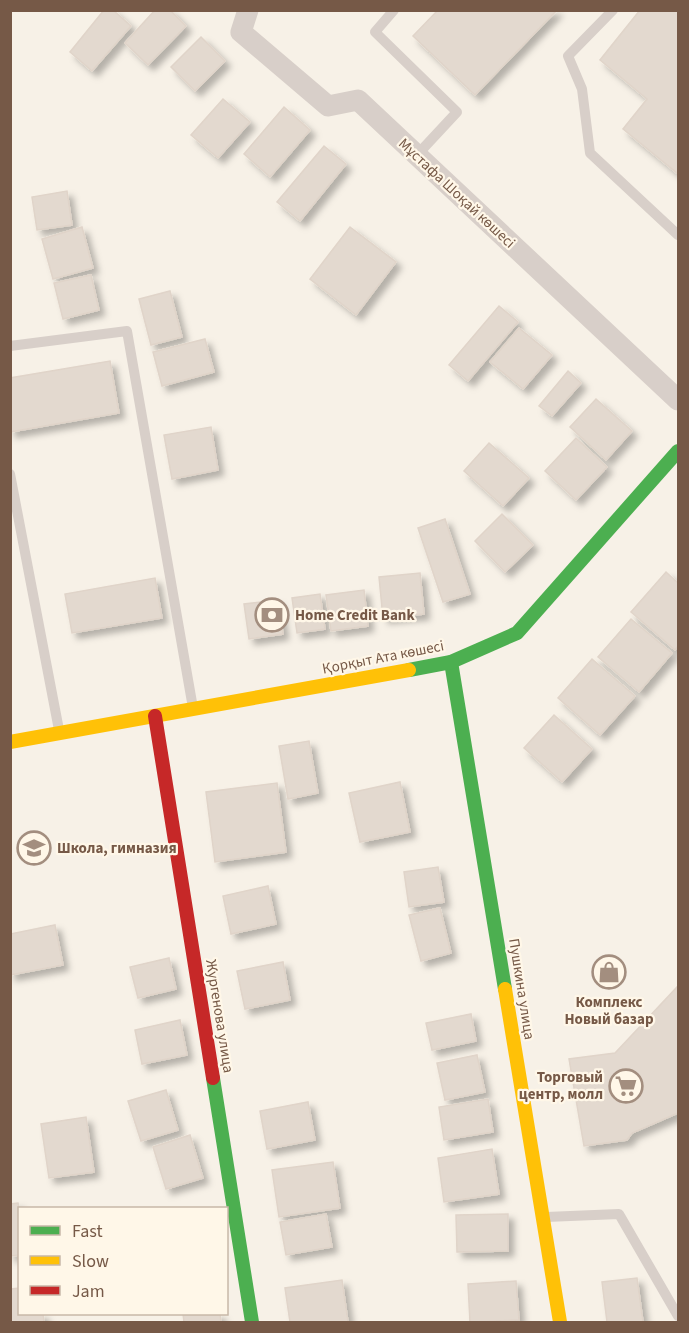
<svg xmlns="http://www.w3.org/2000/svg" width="689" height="1333" font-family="'Source Sans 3',sans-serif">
  <defs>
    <filter id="shadow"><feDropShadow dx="5.5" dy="5.5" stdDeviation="3" flood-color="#0004"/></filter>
  </defs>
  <rect width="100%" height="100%" fill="#f7f1e7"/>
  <g fill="#e3d9cf" stroke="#e0d4c9" stroke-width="1.5" filter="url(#shadow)">
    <path d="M104,10H113L131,26L92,71L70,52Z"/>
    <path d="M155,10H170L186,26L148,65L125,43Z"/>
    <path d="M438,10H557L475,95L413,36Z"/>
    <path d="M640,10L678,11V171L677,173L623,129L647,99L600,60Z"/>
    <path d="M201,37L225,61L195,91L171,67Z"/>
    <path d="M223,99L250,122L218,158L191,135Z"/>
    <path d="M284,107L310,130L270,177L244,154Z"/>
    <path d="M324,146L346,164L300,221L277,202Z"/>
    <path d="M67,191L72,225L37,230L32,197Z"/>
    <path d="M82,227L93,268L53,279L42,239Z"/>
    <path d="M350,227L396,262L356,315L310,279Z"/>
    <path d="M91,275L99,310L63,319L54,283Z"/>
    <path d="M170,291L182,337L151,345L139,299Z"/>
    <path d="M499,306L518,322L468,381L449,365Z"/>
    <path d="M519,328L552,355L523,389L490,362Z"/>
    <path d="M205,339L214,372L162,386L153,352Z"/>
    <path d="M110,361L119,413L10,432V378Z"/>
    <path d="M568,371L581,383L552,416L539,406Z"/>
    <path d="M596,399L632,431L606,460L570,427Z"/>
    <path d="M211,427L218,470L172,479L164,435Z"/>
    <path d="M576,438L607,467L576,500L545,471Z"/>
    <path d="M489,443L529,478L503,506L464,471Z"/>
    <path d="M502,514L533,545L505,572L475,541Z"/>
    <path d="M445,519L470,594L443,602L418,528Z"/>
    <path d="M666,572L678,583V646L675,650L631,612Z"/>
    <path d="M420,573L424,614L383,618L379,577Z"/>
    <path d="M155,578L162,618L72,633L65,594Z"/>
    <path d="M364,590L368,626L331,631L326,595Z"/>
    <path d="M320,594L325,629L297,633L292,598Z"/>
    <path d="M278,600L283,634L249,639L244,604Z"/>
    <path d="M631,619L672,653L639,692L598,657Z"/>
    <path d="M592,659L635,696L600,735L558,698Z"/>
    <path d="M554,715L592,749L562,782L524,748Z"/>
    <path d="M309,741L318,793L288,799L279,746Z"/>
    <path d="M400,782L410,832L360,842L349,793Z"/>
    <path d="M277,783L286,852L215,862L206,792Z"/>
    <path d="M438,867L444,902L409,907L404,872Z"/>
    <path d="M268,886L276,924L231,934L223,896Z"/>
    <path d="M440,908L451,953L421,961L409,915Z"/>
    <path d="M55,925L63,965L10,975V934Z"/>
    <path d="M169,958L176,989L138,998L130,967Z"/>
    <path d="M283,962L290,1000L245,1009L237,971Z"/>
    <path d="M678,986V1113L632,1133L627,1140L584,1146L569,1059L615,1053Z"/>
    <path d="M471,1014L476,1041L432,1050L426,1023Z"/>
    <path d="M180,1020L187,1055L142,1064L135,1030Z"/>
    <path d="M477,1055L485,1092L445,1100L437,1063Z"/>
    <path d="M166,1090L178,1130L141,1141L128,1101Z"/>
    <path d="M488,1099L493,1132L444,1140L439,1107Z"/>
    <path d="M308,1102L315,1140L267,1149L260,1111Z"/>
    <path d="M86,1117L94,1172L49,1178L41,1124Z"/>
    <path d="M190,1135L203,1178L166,1189L153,1147Z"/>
    <path d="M492,1149L499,1194L444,1202L438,1158Z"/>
    <path d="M333,1162L340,1208L279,1217L272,1170Z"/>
    <path d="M18,1203L20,1213V1255L10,1256V1204Z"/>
    <path d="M326,1214L332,1247L286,1255L280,1222Z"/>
    <path d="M508,1214V1251L457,1252L456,1215Z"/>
    <path d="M637,1278L643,1322H607L602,1282Z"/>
    <path d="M342,1280L348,1322H290L285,1288Z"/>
    <path d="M516,1281L519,1320L470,1322L468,1284Z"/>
    <path d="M20,1288V1314H43L44,1322H10V1289Z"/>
    <path d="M183,1314H220L221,1322H184Z"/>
  </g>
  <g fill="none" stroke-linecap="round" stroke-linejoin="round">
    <g stroke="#d8cfc9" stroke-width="10">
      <path d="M394,10L375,32L457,112L417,155"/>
      <path d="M613,10L568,56L582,89L590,153L678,235"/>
      <path d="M10,346L127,331L193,708"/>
      <path d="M10,474L59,730"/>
      <path d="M546,1217L619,1214L678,1316"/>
    </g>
    <path stroke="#d8cfc9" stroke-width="21" d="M248,10L241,32L328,106L358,100L678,400"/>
    <g stroke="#4caf50" stroke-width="14">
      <path d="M451,662L505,989"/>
      <path d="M409,670L451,662L517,633L678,451"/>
      <path d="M213,1078L252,1322"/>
    </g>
    <g stroke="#ffc107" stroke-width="14">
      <path d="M10,742L409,670"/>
      <path d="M505,989L560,1322"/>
    </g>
    <path stroke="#c62828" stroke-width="14" d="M155,716L213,1078"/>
  </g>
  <defs>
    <symbol id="bank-ring" viewBox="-11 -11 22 22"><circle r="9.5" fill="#fff7e8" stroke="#a38e7f" stroke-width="1.5"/><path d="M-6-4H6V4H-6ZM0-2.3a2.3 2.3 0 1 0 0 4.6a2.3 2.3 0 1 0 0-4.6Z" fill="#a38e7f"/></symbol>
    <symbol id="school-ring" viewBox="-11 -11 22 22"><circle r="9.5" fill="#fff7e8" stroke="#a38e7f" stroke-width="1.5"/><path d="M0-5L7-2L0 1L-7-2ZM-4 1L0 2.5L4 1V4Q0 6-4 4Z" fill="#a38e7f"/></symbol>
    <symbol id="shop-ring" viewBox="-11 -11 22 22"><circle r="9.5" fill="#fff7e8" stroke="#a38e7f" stroke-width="1.5"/><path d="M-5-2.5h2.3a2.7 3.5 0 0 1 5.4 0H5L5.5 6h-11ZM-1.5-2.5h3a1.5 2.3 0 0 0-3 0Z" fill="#a38e7f"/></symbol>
    <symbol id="supermarket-ring" viewBox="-11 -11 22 22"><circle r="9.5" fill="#fff7e8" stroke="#a38e7f" stroke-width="1.5"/><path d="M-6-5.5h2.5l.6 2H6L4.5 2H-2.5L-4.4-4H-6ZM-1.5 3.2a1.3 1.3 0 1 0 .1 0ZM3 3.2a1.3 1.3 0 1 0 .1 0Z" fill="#a38e7f"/></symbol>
  </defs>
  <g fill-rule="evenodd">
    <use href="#bank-ring" x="253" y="596" width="38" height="38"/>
    <use href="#school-ring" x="15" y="829" width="38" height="38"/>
    <use href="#shop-ring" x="590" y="953" width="38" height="38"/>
    <use href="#supermarket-ring" x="607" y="1067" width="38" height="38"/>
  </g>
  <g text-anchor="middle" stroke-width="4.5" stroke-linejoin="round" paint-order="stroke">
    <g font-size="15" fill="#765947" stroke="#fff7e8">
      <text transform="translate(457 193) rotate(43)" y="5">Мұстафа Шоқай көшесі</text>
      <text transform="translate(383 657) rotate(-11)" y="5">Қорқыт Ата көшесі</text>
      <text transform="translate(522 989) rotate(81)" y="5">Пушкина улица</text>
      <text transform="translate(220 1016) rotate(81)" y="5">Жургенова улица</text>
    </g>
    <g font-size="15" font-weight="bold" fill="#765947" stroke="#fff7e8" text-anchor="start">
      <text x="295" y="620">Home Credit Bank</text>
      <text x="57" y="853">Школа, гимназия</text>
      <text x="609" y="1007" text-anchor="middle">Комплекс<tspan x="609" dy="17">Новый базар</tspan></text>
      <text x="603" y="1082" text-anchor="end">Торговый<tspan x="603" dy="17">центр, молл</tspan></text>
    </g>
  </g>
  <rect width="689" height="1333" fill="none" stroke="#765947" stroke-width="24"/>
  <rect x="18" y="1207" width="210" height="108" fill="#fff7e8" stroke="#c8b8a8" stroke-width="1.5"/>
  <rect x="30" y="1226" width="30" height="9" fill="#4caf50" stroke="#c8b8a8" stroke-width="1.5"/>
  <text x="72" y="1237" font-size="18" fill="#765947">Fast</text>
  <rect x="30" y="1256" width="30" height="9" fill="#ffc107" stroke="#c8b8a8" stroke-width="1.5"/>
  <text x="72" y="1267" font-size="18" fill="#765947">Slow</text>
  <rect x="30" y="1286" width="30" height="9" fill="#c62828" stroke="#c8b8a8" stroke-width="1.5"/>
  <text x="72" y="1297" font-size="18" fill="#765947">Jam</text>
</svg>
